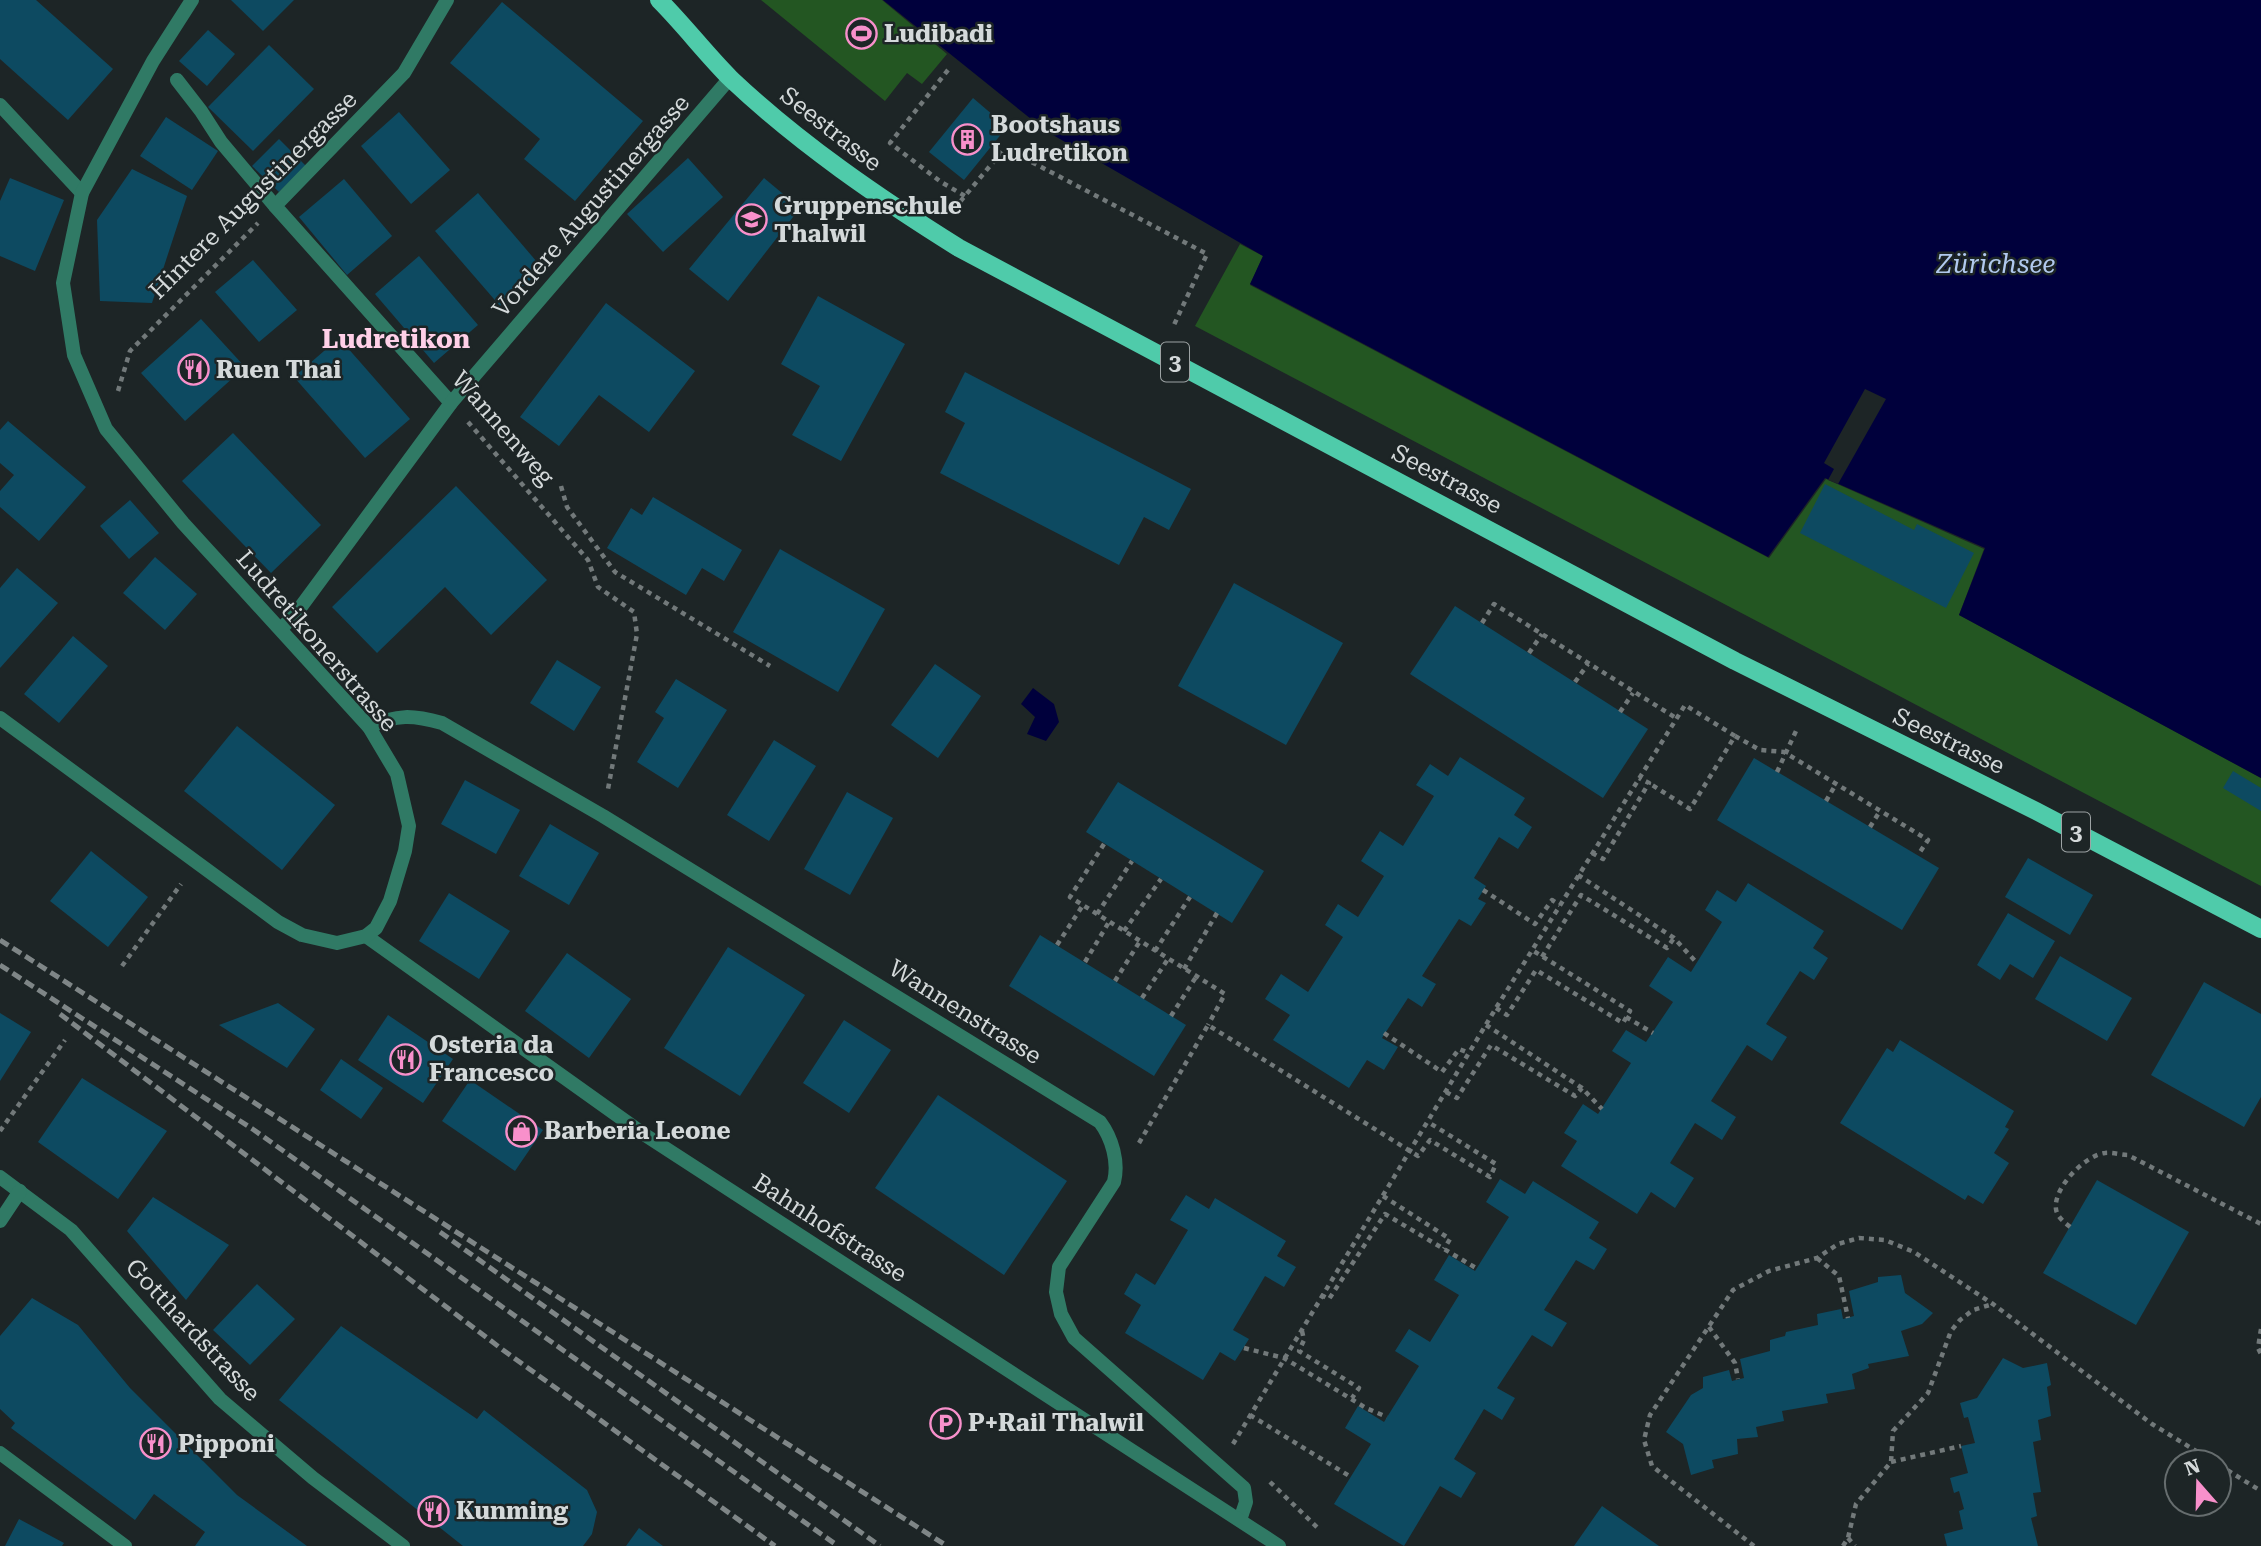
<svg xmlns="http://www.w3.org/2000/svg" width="2261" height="1546" font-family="'Roboto Serif',serif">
  <rect width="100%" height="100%" fill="#1d2526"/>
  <g fill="#235622">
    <path d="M761,0H882L947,54L922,84L907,73L885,101Z"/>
    <path d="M1240,244L1263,256L1250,285L1769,558L1826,479L1984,549L1959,615L2261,778V886L1195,326Z"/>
  </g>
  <g fill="#00003c">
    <path d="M883,0H2261V778L1959,615L1985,548L1825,478L1768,557L1250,284L1263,256L1046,131Z"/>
    <path d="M1033,688L1054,704L1059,722L1046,741L1027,734L1035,717L1021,704Z"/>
  </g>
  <path fill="#1d2526" d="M1865,389L1886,399L1838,484L1828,480L1834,469L1824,463Z"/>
  <g fill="#0d4a61">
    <path d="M0,0H36L113,69L68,120L0,59Z"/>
    <path d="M231,0H294L263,31Z"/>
    <path d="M502,2L643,121L575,201L524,159L540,139L450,63Z"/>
    <path d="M208,30L235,54L207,86L179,61Z"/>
    <path d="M269,45L314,89L253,151L208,107Z"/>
    <path d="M973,98L1007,127L964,180L929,152Z"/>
    <path d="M399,112L450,170L411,204L361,146Z"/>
    <path d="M166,117L218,151L192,190L140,156Z"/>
    <path d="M279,139L306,166L279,192L252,166Z"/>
    <path d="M688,158L723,197L663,252L627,214Z"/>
    <path d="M132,169L187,196L152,303L100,301L97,220Z"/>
    <path d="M10,178L64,200L35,271L0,256V201Z"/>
    <path d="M764,178L800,208L728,301L689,269Z"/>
    <path d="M344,179L392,236L347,275L299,217Z"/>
    <path d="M478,193L543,269L500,306L435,231Z"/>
    <path d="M419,256L478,325L434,363L375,294Z"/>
    <path d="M253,260L297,310L259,342L215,292Z"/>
    <path d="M818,296L905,344L841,461L792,435L820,386L781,364Z"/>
    <path d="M606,303L695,371L649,432L599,395L559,446L520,417Z"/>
    <path d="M201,319L245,367L185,421L141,373Z"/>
    <path d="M339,338L410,419L365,458L294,377Z"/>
    <path d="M965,372L1191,489L1169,530L1144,517L1119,565L940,473L965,423L945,412Z"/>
    <path d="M8,421L86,487L39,541L0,507V491L14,475L0,463V430Z"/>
    <path d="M233,433L321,525L271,573L182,481Z"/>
    <path d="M1825,484L1914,530L1917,524L1974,553L1946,608L1800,533Z"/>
    <path d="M456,486L547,580L491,635L445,587L377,653L332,607Z"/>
    <path d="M653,497L742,550L724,581L702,568L686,595L607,548L631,508L642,515Z"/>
    <path d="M130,500L159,533L129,559L100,526Z"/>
    <path d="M780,549L885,609L838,692L733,632Z"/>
    <path d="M155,557L197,594L165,630L123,593Z"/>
    <path d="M17,568L58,603L0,668V588Z"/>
    <path d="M1234,583L1343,643L1286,745L1178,686Z"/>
    <path d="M1455,606L1648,729L1603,798L1410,674Z"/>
    <path d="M73,636L108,666L59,723L24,694Z"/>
    <path d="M557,660L601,687L574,731L530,703Z"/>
    <path d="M935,664L981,696L938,758L891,725Z"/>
    <path d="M676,679L727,710L678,788L637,762L664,718L655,712Z"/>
    <path d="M237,726L335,805L282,870L184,791Z"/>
    <path d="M774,740L816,766L769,841L727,815Z"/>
    <path d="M1460,757L1525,798L1514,815L1532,827L1518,849L1499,837L1474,878L1486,886L1478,899L1486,903L1471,926L1459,919L1422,976L1436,984L1422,1007L1408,998L1382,1038L1398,1047L1384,1070L1367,1060L1349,1088L1273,1040L1290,1015L1265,999L1281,974L1308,992L1343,937L1325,925L1338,904L1358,917L1384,876L1361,861L1380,831L1403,846L1434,796L1416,785L1430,764L1448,776Z"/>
    <path d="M1754,758L1939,868L1902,930L1717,820Z"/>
    <path d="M2233,771L2261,788V811L2223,788Z"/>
    <path d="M465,780L520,810L496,854L441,824Z"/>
    <path d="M1118,782L1264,871L1232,923L1086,832Z"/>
    <path d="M847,792L893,818L850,895L804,869Z"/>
    <path d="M550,824L599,853L569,905L519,876Z"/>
    <path d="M91,851L148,897L108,947L50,901Z"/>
    <path d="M2028,858L2093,895L2070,935L2005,897Z"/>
    <path d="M1748,883L1824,931L1813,948L1828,958L1814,980L1800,971L1766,1024L1787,1037L1772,1061L1747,1045L1711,1101L1736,1117L1722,1140L1695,1123L1670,1163L1694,1178L1675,1208L1651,1192L1637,1214L1561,1166L1577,1141L1564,1133L1583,1104L1598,1114L1631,1063L1612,1051L1626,1030L1646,1042L1673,1002L1649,986L1668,957L1691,972L1722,922L1705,910L1717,890L1736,902Z"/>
    <path d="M449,893L510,931L479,979L419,941Z"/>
    <path d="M2008,913L2055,941L2033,978L2010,964L2000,980L1977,965Z"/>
    <path d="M1040,935L1186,1025L1154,1076L1009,986Z"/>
    <path d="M728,947L805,995L740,1096L664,1048Z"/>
    <path d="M567,953L631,999L589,1058L525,1011Z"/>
    <path d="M2060,956L2132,998L2107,1041L2035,999Z"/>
    <path d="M2204,982L2261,1014V1097L2244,1127L2151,1075Z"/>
    <path d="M278,1003L315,1029L287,1068L219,1025Z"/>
    <path d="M0,1013L31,1032L0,1081Z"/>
    <path d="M388,1015L453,1059L423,1103L358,1060Z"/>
    <path d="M844,1020L891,1050L849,1113L803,1083Z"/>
    <path d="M1900,1040L2014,1111L2005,1127L2009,1129L1994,1153L2009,1163L1983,1204L1968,1195L1965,1200L1840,1123L1887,1048L1893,1052Z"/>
    <path d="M341,1059L383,1088L361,1119L320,1090Z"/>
    <path d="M82,1078L167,1131L118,1199L38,1142Z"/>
    <path d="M470,1080L543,1130L515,1171L442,1121Z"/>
    <path d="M938,1095L1067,1181L1004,1275L875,1188Z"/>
    <path d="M1500,1179L1525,1194L1533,1181L1599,1222L1589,1238L1607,1249L1594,1270L1576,1260L1544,1310L1567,1323L1552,1347L1532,1335L1497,1388L1515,1398L1502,1420L1484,1409L1454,1459L1476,1473L1461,1498L1440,1486L1404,1546L1334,1504L1371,1444L1345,1428L1358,1406L1384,1422L1419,1366L1395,1351L1409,1329L1430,1342L1459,1295L1434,1280L1449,1255L1475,1271L1509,1217L1486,1202Z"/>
    <path d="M2097,1180L2189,1232L2136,1325L2043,1273Z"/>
    <path d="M1186,1195L1209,1209L1215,1198L1286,1241L1277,1256L1296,1267L1284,1287L1265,1276L1233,1330L1249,1339L1235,1361L1220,1352L1203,1380L1125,1333L1141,1305L1124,1294L1136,1273L1155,1285L1188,1230L1170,1220Z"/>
    <path d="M153,1197L229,1245L186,1300L127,1231Z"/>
    <path d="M1901,1275L1905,1293L1933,1313L1922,1324L1901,1331L1909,1356L1868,1364L1869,1368L1852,1374L1855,1389L1826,1394L1828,1403L1782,1411L1784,1421L1756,1427L1758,1437L1737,1439L1738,1454L1712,1460L1714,1468L1691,1475L1683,1444L1666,1432L1691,1395L1703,1388V1377L1729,1370L1732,1381L1744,1378L1740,1359L1770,1351V1340L1785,1336L1786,1332L1818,1325L1817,1314L1841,1309L1843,1319L1854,1316L1849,1291L1878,1282V1277Z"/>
    <path d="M257,1284L295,1319L250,1365L213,1330Z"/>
    <path d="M32,1298L78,1325L130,1388L237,1495L307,1546H195L205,1532L154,1494L135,1520L11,1428L15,1423L0,1409V1336Z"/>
    <path d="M341,1326L477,1419L484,1410L587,1490L597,1512L592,1534L583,1546H463L279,1400Z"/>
    <path d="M2003,1358L2023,1368L2047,1363L2051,1385L2047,1387L2051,1416L2038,1420L2041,1440L2033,1442L2041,1492L2033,1493L2037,1516L2031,1518L2038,1546H1947L1944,1534L1963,1529L1959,1511L1964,1509L1959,1491L1954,1493L1950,1478L1968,1473L1961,1446L1975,1443L1968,1417L1964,1418L1960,1403L1977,1398Z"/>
    <path d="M1602,1506L1659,1546H1574Z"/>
    <path d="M19,1519L64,1543L62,1546H5Z"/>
    <path d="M639,1528L663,1546H626Z"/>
  </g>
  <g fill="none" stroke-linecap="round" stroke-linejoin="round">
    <g stroke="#72797a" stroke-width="4.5" stroke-dasharray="5 5" stroke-linecap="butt">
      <path d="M948,70L890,143L941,182L965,196"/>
      <path d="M954,209L1005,148L1207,254L1173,327"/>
      <path d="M118,391L130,351L258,223"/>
      <path d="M468,422L588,560L598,587L634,612L637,634L608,789"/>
      <path d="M561,486L567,507L615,572L770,666"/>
      <path d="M1482,623L1494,604L1676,718"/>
      <path d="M1529,653L1542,634"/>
      <path d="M1575,682L1588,664"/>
      <path d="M1620,712L1633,693"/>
      <path d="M1735,736L1760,750L1784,752L1928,840L1918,855"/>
      <path d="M1777,772L1796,731"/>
      <path d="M1826,801L1836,784"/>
      <path d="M1870,827L1880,811"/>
      <path d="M1104,844L1070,897L1225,994L1208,1025"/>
      <path d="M1592,853L1603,859L1649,783L1639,778"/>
      <path d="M1578,875L1674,938L1696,962"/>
      <path d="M1483,890L1535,924L1552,900L1560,905"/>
      <path d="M1097,914L1132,861"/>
      <path d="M1124,931L1161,879"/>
      <path d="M1057,945L1083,905"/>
      <path d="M1155,951L1190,897"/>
      <path d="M1542,957L1581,895L1667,948L1674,938"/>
      <path d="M1085,962L1109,922"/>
      <path d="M122,966L181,884"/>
      <path d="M1184,969L1217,913"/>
      <path d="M1115,981L1140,941"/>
      <path d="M1142,998L1168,959"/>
      <path d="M1496,1008L1507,1015L1536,970L1623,1023L1630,1011L1532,950"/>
      <path d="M1171,1016L1196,977"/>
      <path d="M1626,1017L1653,1033"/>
      <path d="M1486,1025L1582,1088L1602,1109"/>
      <path d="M1384,1033L1442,1072L1459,1049L1469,1053"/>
      <path d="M1446,1092L1457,1098L1491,1045L1575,1096L1582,1088"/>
      <path d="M0,1131L65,1040"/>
      <path d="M1139,1143L1208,1025L1418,1156L1430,1140L1490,1177L1496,1164L1428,1122"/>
      <path d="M1383,1196L1450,1239L1444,1249"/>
      <path d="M2070,1227C2064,1222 2057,1217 2056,1209C2053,1188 2085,1155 2105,1153C2112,1152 2121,1155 2128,1155L2261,1224"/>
      <path d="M1817,1258L1839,1276L1848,1318"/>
      <path d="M1321,1295L1329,1299L1385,1214L1476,1268"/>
      <path d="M1709,1327L1735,1363L1738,1379"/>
      <path d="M2261,1329L2258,1348L2261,1354"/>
      <path d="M1302,1331L1304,1340L1299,1351L1359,1388L1352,1398"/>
      <path d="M1244,1348L1284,1358L1366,1408L1387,1417"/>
      <path d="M1250,1415L1351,1477"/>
      <path d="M1233,1444L1496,1008L1685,705L1735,736L1690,809L1649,783"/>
      <path d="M1891,1462L1961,1446"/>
      <path d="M2219,1465L2261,1491"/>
      <path d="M1270,1482L1320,1530"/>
      <path d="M1848,1538L1855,1546"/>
      <path d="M1754,1546L1652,1466L1644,1440L1650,1415L1733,1290L1769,1271L1817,1258L1838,1244L1859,1238L1885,1240L1914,1252L1993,1304L2152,1424L2214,1462"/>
      <path d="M1843,1546L1848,1538L1856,1504L1891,1462L1893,1431L1928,1393L1951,1331L1960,1320L1973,1310L1993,1304"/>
    </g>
    <path stroke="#307a65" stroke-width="14" d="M177,80L201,111L221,142L275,206"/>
    <g stroke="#307a65" stroke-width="14">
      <path d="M447,0L404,73L275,206L451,403"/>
      <path d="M0,105L82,193"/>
      <path d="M281,629L297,612L451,403L730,78"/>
      <path d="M369,727C397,714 413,715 442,723L603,816L1100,1122C1112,1138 1119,1162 1114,1182L1059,1267L1056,1292L1061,1314L1074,1338L1244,1488L1246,1502L1240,1520"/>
      <path d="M366,936L642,1133L1279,1546"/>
      <path d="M0,1453L125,1546"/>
    </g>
    <g stroke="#307a65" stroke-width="14">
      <path d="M0,718L278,922L302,935L337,943L366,936L376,928L390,901L405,851L409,826L397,774L369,727L183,523L106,429L74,355L63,283L82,193L153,61L192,0"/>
      <path d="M0,1177L71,1230L220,1399L313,1478L403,1546"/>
      <path d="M0,1221L20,1191"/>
    </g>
    <path stroke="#4fcbaa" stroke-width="18" d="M659,0C684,25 706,54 731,79C800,144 879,198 959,248L1735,661L2036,811L2261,929"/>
    <g stroke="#7f8687" stroke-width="5" stroke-dasharray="10 5" stroke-linecap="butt">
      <path d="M0,940L947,1546"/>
      <path d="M0,965L254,1130L838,1546"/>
      <path d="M60,1014L503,1350L775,1546"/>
      <path d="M440,1232L880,1546"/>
    </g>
  </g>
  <defs>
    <symbol id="stadium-ring" viewBox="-11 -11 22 22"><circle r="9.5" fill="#1d2526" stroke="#f890cb" stroke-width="1.5"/><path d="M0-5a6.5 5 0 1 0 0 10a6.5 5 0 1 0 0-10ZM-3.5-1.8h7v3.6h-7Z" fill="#f890cb"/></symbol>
    <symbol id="building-ring" viewBox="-11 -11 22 22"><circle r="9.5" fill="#1d2526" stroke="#f890cb" stroke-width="1.5"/><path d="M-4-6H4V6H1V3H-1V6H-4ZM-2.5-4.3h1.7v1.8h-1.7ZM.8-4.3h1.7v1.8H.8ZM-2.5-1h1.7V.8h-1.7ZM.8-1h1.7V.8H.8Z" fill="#f890cb"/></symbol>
    <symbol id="school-ring" viewBox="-11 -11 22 22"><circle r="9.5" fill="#1d2526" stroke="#f890cb" stroke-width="1.5"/><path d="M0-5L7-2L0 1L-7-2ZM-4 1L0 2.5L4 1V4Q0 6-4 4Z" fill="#f890cb"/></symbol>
    <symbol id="restaurant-ring" viewBox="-11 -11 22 22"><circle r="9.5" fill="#1d2526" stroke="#f890cb" stroke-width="1.5"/><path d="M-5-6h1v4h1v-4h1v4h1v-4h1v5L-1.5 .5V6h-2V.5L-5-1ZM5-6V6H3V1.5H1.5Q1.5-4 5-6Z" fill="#f890cb"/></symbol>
    <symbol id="shop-ring" viewBox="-11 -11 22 22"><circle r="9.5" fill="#1d2526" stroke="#f890cb" stroke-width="1.5"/><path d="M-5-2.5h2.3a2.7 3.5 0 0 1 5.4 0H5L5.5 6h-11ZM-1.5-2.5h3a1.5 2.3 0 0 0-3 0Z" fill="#f890cb"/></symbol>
    <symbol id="parking-ring" viewBox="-11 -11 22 22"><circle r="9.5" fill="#1d2526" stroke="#f890cb" stroke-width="1.5"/><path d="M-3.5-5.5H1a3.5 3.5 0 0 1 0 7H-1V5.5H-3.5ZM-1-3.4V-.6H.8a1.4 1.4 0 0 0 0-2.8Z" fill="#f890cb"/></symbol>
  </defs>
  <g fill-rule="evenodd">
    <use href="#stadium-ring" x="844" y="16" width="35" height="35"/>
    <use href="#building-ring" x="950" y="122" width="35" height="35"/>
    <use href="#school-ring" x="734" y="202" width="35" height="35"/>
    <use href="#restaurant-ring" x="176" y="352" width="35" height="35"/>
    <use href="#restaurant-ring" x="388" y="1042" width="35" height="35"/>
    <use href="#shop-ring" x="504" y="1114" width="35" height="35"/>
    <use href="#parking-ring" x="928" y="1406" width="35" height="35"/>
    <use href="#restaurant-ring" x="138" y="1426" width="35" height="35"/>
    <use href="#restaurant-ring" x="416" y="1494" width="35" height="35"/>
  </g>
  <g text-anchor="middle" stroke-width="5" stroke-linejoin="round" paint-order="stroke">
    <g fill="#1d2526" stroke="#9da3a4" stroke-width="2">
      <rect x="1161" y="342.5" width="28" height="39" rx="5"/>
      <rect x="2062" y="812.5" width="28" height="39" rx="5"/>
    </g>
    <g font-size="23" font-weight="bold" fill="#d4d9da">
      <text x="1175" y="370">3</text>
      <text x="2076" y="840">3</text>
    </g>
    <g font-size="24" font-weight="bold" fill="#d4d9da" stroke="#1d2526" text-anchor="start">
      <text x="884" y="42">Ludibadi</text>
      <text x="991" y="133">Bootshaus<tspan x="991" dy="28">Ludretikon</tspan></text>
      <text x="774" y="214">Gruppenschule<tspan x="774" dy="28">Thalwil</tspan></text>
      <text x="216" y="378">Ruen Thai</text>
      <text x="429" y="1053">Osteria da<tspan x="429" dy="28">Francesco</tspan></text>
      <text x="544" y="1139">Barberia Leone</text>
      <text x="968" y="1431">P+Rail Thalwil</text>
      <text x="178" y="1452">Pipponi</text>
      <text x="456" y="1519">Kunming</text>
    </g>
    <g font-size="24" fill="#d4d9da" stroke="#1d2526">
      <text transform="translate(831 129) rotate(38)" y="8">Seestrasse</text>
      <text transform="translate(253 195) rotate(-45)" y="8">Hintere Augustinergasse</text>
      <text transform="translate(591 206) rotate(-49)" y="8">Vordere Augustinergasse</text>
      <text transform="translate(503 428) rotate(49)" y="8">Wannenweg</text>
      <text transform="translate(1447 479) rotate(28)" y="8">Seestrasse</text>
      <text transform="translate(317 641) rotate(49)" y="8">Ludretikonerstrasse</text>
      <text transform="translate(1949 741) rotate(26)" y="8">Seestrasse</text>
      <text transform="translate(965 1012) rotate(32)" y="8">Wannenstrasse</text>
      <text transform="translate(830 1228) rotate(33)" y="8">Bahnhofstrasse</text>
      <text transform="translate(193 1330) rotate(47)" y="8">Gotthardstrasse</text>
    </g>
    <g font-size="26" font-style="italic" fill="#b1c9ee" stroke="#1d2526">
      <text x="1996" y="273">Zürichsee</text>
    </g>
    <g font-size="26" font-weight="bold" fill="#ffd0e8" stroke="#1d2526">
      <text x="396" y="348">Ludretikon</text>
    </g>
  </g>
  <g transform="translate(2198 1483) rotate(340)"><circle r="33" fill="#1d2526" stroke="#666d6e" stroke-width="2"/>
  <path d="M0-5L12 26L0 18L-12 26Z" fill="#f890cb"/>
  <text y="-10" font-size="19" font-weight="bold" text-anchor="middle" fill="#d4d9da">N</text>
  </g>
</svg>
